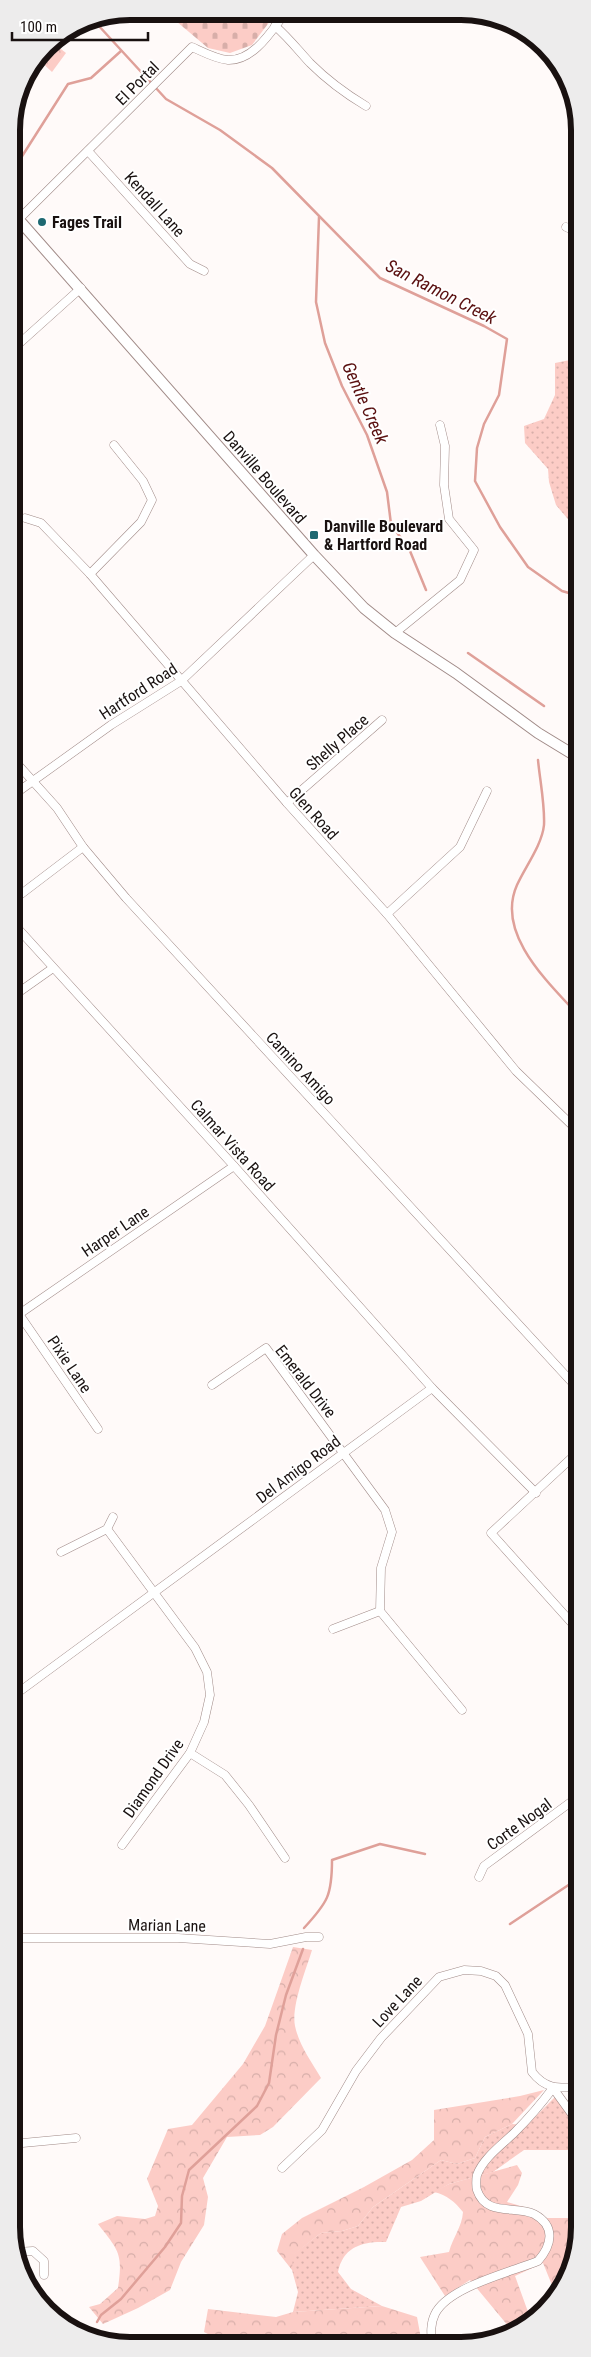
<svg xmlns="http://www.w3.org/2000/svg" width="591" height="2357" font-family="'Roboto Condensed',sans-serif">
  <defs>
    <pattern id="grass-dots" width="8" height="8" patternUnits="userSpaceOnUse" patternTransform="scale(1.25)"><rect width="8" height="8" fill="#fcccc6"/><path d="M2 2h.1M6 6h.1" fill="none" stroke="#d7aea9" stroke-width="1.8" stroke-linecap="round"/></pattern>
    <pattern id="forest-crowns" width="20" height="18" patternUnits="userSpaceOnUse" patternTransform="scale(1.25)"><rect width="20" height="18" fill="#fcccc6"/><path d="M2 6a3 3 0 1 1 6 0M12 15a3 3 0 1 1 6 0" fill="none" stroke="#d7aea9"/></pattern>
    <pattern id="cemetery-stones" width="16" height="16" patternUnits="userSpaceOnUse" patternTransform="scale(1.25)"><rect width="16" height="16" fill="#fcccc6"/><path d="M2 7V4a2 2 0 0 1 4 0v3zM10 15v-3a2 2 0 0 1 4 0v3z" fill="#d7aea9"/></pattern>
  </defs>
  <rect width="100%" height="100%" fill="#fffaf9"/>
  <g fill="url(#grass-dots)">
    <path d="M570,360L579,372V527L572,524L556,505L549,482L548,469L525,443L524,426L544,419L555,395V363Z"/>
    <path d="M560,2092L579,2117V2164L569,2150H524L493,2172L449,2184L421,2201L401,2207L386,2242C362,2241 343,2247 338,2272L351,2289L382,2306L293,2312L298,2292L292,2270V2255L321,2233L342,2231L358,2226L373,2207L441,2160L457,2164L475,2158L485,2137L512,2124L527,2125Z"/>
  </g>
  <g fill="url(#forest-crowns)">
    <path d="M52,42L66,53L52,72L38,59L46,46Z"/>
    <path d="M293,1947L312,1950C306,1970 291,2006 295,2026C299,2045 311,2061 321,2078L273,2127L260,2135L227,2137L203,2178L208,2197L204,2225L181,2262L170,2290L138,2308L103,2324L89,2307L100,2304L118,2288C123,2253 119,2251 98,2224L117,2216L145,2219L155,2216L158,2206L147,2179L168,2129L192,2125L243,2064L265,2026Z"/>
    <path d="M544,2090L512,2124L485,2137L475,2158L457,2164L441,2160L373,2207L358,2226L342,2231L321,2233L293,2255L292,2270L277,2251L282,2234L302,2218L364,2187L412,2160L434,2140V2110L520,2096Z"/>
    <path d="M517,2165L522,2173L518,2185L507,2202L524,2207L547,2218H569L580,2224C580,2250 570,2273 556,2295L543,2263L515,2276L531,2320L514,2333L470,2280L445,2296L420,2257L449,2252C453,2237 462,2227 463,2212C455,2202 447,2195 434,2192L449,2184Z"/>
    <path d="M382,2306L417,2317L422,2344H227L204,2332L208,2309L276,2317L293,2312Z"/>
  </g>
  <path fill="url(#cemetery-stones)" d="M164,11L277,12L252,45L230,53L208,48Z"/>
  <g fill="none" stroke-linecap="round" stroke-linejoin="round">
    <g stroke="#dfa099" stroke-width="2.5">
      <path d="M96,18L98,25L166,99L220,130L272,168L380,278L484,326L507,339L499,395L484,424L477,448L475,481L500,527L528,567L562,591L579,596"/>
      <path d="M12,172L68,84L91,78L121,51"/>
      <path d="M319,217L316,302L325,343L342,386L367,435L387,492L391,524L410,551L426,590"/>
      <path d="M468,653L544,706"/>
      <path d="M538,760C540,781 545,805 544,825C542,845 525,867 517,885C495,934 549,983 579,1016"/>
      <path d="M510,1924L579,1878"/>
      <path d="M304,1928C328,1902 332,1895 332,1860L380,1844L425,1854"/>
      <path d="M97,2322L101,2315L121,2299L165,2247L181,2223L182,2196L189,2170L257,2106L269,2083L276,2035L286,1995L303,1949"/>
    </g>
    <defs>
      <g id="minor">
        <path d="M275,26C288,37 298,50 310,63C327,80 346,94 366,106"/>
        <path d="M88,151L190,264L204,271"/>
        <path d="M18,220L192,47C203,52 216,59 228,60C254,61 272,30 286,12"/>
        <path d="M566,227L579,233"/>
        <path d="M12,350L81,288"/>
        <path d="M25,518L41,523L90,574L287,803L387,914L516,1071L579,1132"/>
        <path d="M90,574L141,522L152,500L143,481L114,445"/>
        <path d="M395,633L460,580L474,550L449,519L444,485L445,446L440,425"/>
        <path d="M12,758L57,808L83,847L126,898L579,1390"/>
        <path d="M12,796L111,725L181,681L314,555"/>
        <path d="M287,803L382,720"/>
        <path d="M12,901L83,847"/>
        <path d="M387,914L460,847L487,791"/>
        <path d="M12,922L234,1166L432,1388"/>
        <path d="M12,997L53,968"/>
        <path d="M19,1314L98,1429"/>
        <path d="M12,1319L234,1166"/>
        <path d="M212,1385L266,1348L385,1510L392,1532L381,1568L380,1611L462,1710"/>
        <path d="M579,1451L491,1533L579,1631"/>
        <path d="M107,1529L195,1648L207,1672L210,1695L204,1722L190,1753L122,1845"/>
        <path d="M61,1552L107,1529L113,1517"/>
        <path d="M333,1629L380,1611"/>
        <path d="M12,1697L432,1388L536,1493"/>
        <path d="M190,1753L225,1775L249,1805L285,1858"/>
        <path d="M479,1877L484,1866L579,1796"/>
        <path d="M12,1938H178L270,1944L306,1937H319"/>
        <path d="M577,1957L579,1955"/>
        <path d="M12,2144L76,2138"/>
        <path d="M282,2168L322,2130L356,2071L381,2038L439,1977L464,1970L481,1971L496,1976L505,1985L528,2034L532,2072C546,2090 559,2088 579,2087"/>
        <path d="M17,2252L33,2251L44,2261V2275"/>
        <path d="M432,2345C431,2334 430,2324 435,2314C448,2287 511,2272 538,2261C552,2245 556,2226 534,2214C515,2205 486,2217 477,2190C476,2187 476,2179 477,2175C483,2158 503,2144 515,2132C529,2118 541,2104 553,2088L579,2124"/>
      </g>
      <path id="secondary" d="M12,212L314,555L364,608L395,633L456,673L538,733L579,758"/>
    </defs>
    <use href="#minor" stroke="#a18b88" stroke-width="9"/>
    <use href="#secondary" stroke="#a18b88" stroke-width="12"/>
    <use href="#minor" stroke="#fff" stroke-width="8"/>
    <use href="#secondary" stroke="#fff" stroke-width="10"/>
  </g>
  <g fill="#1e6972" stroke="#fff" stroke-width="2">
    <circle cx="42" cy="222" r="5"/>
    <rect x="309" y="530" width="10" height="10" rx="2.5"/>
  </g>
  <g text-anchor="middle" stroke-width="4" stroke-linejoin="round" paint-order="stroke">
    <g font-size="16" fill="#191110" stroke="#fff">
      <text transform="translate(137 83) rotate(-45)" y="6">El Portal</text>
      <text transform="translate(155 204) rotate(48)" y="6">Kendall Lane</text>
      <text transform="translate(265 477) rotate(49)" y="6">Danville Boulevard</text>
      <text transform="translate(138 691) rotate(-33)" y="6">Hartford Road</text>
      <text transform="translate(337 742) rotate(-41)" y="6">Shelly Place</text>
      <text transform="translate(314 813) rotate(48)" y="6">Glen Road</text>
      <text transform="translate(301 1068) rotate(47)" y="6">Camino Amigo</text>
      <text transform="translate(233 1145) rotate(48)" y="6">Calmar Vista Road</text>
      <text transform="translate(115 1231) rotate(-34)" y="6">Harper Lane</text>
      <text transform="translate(70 1364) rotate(56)" y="6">Pixie Lane</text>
      <text transform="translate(306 1381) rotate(52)" y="6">Emerald Drive</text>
      <text transform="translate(298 1469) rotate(-37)" y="6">Del Amigo Road</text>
      <text transform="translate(153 1778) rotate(-55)" y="6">Diamond Drive</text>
      <text transform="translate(519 1824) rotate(-36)" y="6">Corte Nogal</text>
      <text transform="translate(167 1925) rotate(1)" y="6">Marian Lane</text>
      <text transform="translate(397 2001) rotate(-47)" y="6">Love Lane</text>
    </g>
    <g font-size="16" font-weight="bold" fill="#191110" stroke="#fff" text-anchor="start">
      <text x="52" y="228">Fages Trail</text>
      <text x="324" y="532">Danville Boulevard<tspan x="324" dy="18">&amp; Hartford Road</tspan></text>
    </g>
    <g font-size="18" font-style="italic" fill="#5a1010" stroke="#fff">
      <text transform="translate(441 292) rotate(27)" y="6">San Ramon Creek</text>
      <text transform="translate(365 403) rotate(66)" y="6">Gentle Creek</text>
    </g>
  </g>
  <path d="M0 0H591V2357H0ZM130 20H461A110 110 0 0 1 571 130V2227A110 110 0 0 1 461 2337H130A110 110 0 0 1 20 2227V130A110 110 0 0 1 130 20Z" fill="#edecec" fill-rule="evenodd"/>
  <path fill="none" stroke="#191110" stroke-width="6" d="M130 20H461A110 110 0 0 1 571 130V2227A110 110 0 0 1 461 2337H130A110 110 0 0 1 20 2227V130A110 110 0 0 1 130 20Z"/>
  <path d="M12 32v8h136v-8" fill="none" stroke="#191110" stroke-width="2.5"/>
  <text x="20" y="32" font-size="15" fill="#191110" stroke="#ffffff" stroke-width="4" paint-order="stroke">100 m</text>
</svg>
